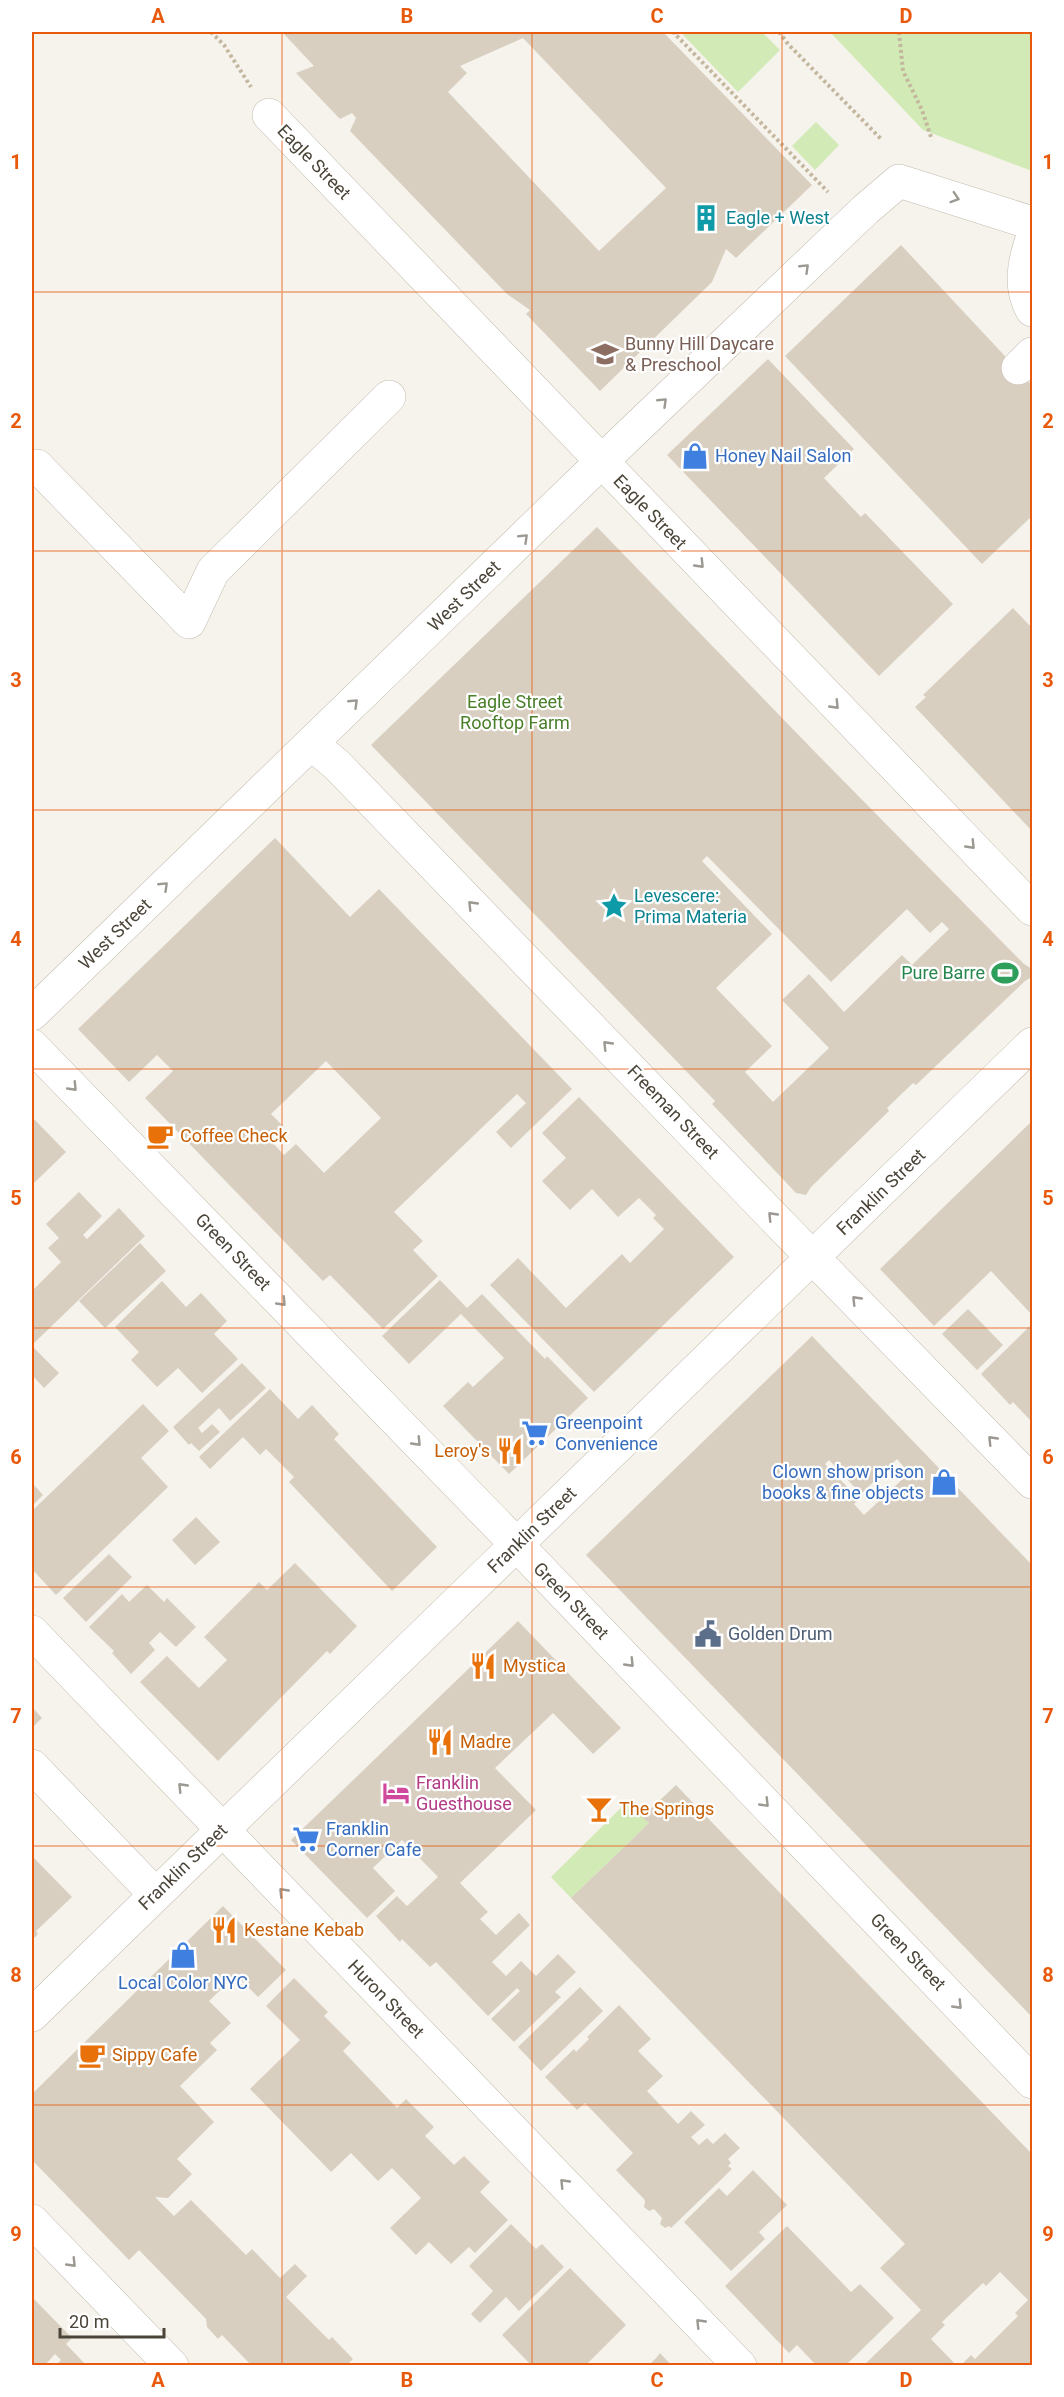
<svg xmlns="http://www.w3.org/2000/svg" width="1064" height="2397" font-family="Roboto,sans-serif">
  <rect width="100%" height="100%" fill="#f6f3ec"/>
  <g fill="#d2eab5">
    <path d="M686,32H762L780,50L738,92L683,35Z"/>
    <path d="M830,32H1032V171L923,130Z"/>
    <path d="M816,122L839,145L815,170L792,146Z"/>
    <path d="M631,1798L646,1813L643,1817L649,1823L571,1898L551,1877Z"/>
  </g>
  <g fill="#d8cfc1" fill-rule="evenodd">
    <path d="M282,32H663L812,185L736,258L726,249L712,282L600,391L526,314L530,310L507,294L350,131L356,118L352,113L340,119L296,73L314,66ZM523,38L666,188L599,251L448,92L467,73L460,66Z"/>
    <path d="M901,245L1032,385V516L982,564L785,356Z"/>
    <path d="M768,359L854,449L824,478L861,517L865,513L953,604L879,676L667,455Z"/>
    <path d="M597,527L815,752L1024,964L1032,969V977L1025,981L916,1085L913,1083L887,1108L889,1111L811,1187L806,1195L796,1193L712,1104L715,1101L371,745ZM707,856L831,982L907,909L930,933L942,922L949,929L912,965L902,955L844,1012L809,974L782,1000L829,1048L773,1102L745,1072L772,1046L716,988L772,934L702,861Z"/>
    <path d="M1013,608L1032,628V831L915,707L926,697L923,695Z"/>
    <path d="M275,838L350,917L379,889L572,1089L511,1148L496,1132L526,1103L517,1094L394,1212L423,1241L413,1250L438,1276L383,1329L330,1275L323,1281L308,1266L145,1098L173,1071L157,1055L129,1082L78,1029ZM326,1061L381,1118L324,1173L296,1144L284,1155L270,1140L284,1127L271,1114Z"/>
    <path d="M579,1097L734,1257L594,1392L490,1285L518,1258L566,1308L622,1254L630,1263L664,1229L653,1218L656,1215L639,1198L618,1217L592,1189L570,1210L542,1181L566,1158L542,1133Z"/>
    <path d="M32,1117L66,1152L32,1185Z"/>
    <path d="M1032,1121V1315L991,1271L934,1326L880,1269Z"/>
    <path d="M79,1192L102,1216L83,1235L87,1239L119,1208L145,1236L32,1345V1291L61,1262L48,1248L59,1238L46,1224Z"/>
    <path d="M140,1243L166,1271L105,1328L79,1301Z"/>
    <path d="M440,1280L467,1308L482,1294L545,1359L547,1356L588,1398L509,1474L443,1406L468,1382L473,1387L504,1358L461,1314L409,1364L382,1336Z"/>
    <path d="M162,1281L186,1307L201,1293L227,1321L214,1334L238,1359L202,1393L178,1368L157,1387L131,1360L139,1352L115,1327Z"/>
    <path d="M968,1309L1003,1345L977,1370L942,1334Z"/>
    <path d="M1032,1324V1422L1013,1402L1010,1405L981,1374Z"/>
    <path d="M812,1336L1032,1565V2017L586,1555ZM897,1459L909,1473L864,1515L854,1504L859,1499L825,1464L829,1460L861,1494Z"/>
    <path d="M32,1346L59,1373L44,1388L32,1375Z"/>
    <path d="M242,1363L266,1388L230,1421L219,1408L198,1428L202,1433L212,1424L220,1432L199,1451L191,1443L189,1445L173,1427Z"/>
    <path d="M270,1389L298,1419L312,1405L339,1434L334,1439L437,1547L392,1591L289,1482L294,1477L266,1449L260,1455L243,1437L210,1469L199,1457Z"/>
    <path d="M143,1404L169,1431L141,1458L168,1487L56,1595L32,1569V1511Z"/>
    <path d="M32,1483L43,1495L32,1506Z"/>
    <path d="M196,1517L220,1542L195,1565L172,1540Z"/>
    <path d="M109,1554L132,1577L86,1622L63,1598Z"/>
    <path d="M295,1563L357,1626L330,1654L327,1651L218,1761L140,1682L167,1656L199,1688L227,1660L204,1637L259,1582L267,1590Z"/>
    <path d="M147,1585L164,1602L167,1598L196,1627L176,1647L160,1632L149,1643L155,1650L131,1674L112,1653L114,1651L89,1627L122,1594L129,1602Z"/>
    <path d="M518,1621L621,1728L593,1754L553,1713L495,1768L536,1810L460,1883L488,1912L480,1919L496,1935L519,1913L530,1925L492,1962L506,1976L521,1961L536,1976L558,1954L576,1972L555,1992L561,1997L514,2042L491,2019L520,1991L517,1988L488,2016L436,1962L430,1967L402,1939L400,1942L376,1916L397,1896L407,1906L438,1877L402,1840L373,1868L395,1891L367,1918L291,1840Z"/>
    <path d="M32,1707L42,1718L32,1728Z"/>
    <path d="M676,1785L1032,2154V2366H960L971,2355L975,2359L1018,2316L1015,2313L1028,2300L1000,2272L986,2286L983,2283L942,2322L945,2325L931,2339L957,2366H863L921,2310L880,2268L905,2244L571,1898L649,1823L642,1817Z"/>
    <path d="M32,1856L72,1897L36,1931L38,1934L32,1940Z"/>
    <path d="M223,1906L286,1970L258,1997L236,1975L209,2001L231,2023L210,2043L217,2050L180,2086L214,2122L177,2159L192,2174L168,2198L155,2197L174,2216L191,2200L246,2255L252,2249L280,2278L295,2264L307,2276L286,2297L329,2340L332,2337L353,2359L346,2366H252L222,2335L218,2339L207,2327L206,2319L139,2250L129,2260L32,2160V2094Z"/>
    <path d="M294,1978L328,2012L324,2016L351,2043L343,2051L397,2108L406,2099L434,2127L425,2136L454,2165L464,2156L490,2182L480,2192L508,2220L475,2253L469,2247L451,2264L429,2242L416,2255L390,2228L421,2198L392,2168L378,2181L351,2153L331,2172L250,2089L300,2040L266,2006Z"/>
    <path d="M580,1987L603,2011L541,2071L518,2047Z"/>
    <path d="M619,2005L651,2039L638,2051L663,2076L647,2091L678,2124L691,2111L705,2125L691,2137L699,2145L707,2138L713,2144L725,2133L740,2148L728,2159L731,2163L728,2166L732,2169L671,2228L669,2226L665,2228L660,2224L662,2218L654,2209L649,2211L644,2207L645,2201L644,2199L616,2170L633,2153L585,2103L577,2110L545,2077L574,2049L576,2052L589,2039L587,2037Z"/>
    <path d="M753,2170L787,2205L759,2232L765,2239L731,2271L684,2222L719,2188L727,2196Z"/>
    <path d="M511,2224L536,2249L542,2244L564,2267L519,2311L506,2297L480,2323L471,2314L493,2291L469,2266Z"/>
    <path d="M787,2226L851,2292L860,2284L894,2318L845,2366H817L797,2345L789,2353L725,2286Z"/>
    <path d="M570,2268L626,2325L585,2366H532L502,2335Z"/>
    <path d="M32,2297L72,2338L66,2344L87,2366H55L61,2360L55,2354L44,2366H32Z"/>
    <path d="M660,2353L672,2366H648L657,2357Z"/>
  </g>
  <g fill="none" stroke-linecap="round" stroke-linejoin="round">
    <defs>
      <g id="minor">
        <path d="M269,115L1032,909"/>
        <path d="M1032,239C1024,263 1019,286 1032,310"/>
        <path d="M1018,368L1032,354"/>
        <path d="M37,466L189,622L213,571L389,397"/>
        <path d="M312,744L337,765L781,1225L1032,1482"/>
        <path d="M32,1014L628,436L865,210L899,181L1032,223"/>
        <path d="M32,1046L517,1545L1032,2082"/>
        <path d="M32,1632L740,2366"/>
        <path d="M32,1766L155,1894"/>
        <path d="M32,2015L1032,1044"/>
        <path d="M32,2221L172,2366"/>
      </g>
    </defs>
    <use href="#minor" stroke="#c2bbae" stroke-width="34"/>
    <g stroke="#c4b79f" stroke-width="4" stroke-dasharray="3 3" stroke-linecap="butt">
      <path d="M211,32L224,45L251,87"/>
      <path d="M676,32L674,33L828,192"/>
      <path d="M779,32L788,44L882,140"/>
      <path d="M899,32L903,71L922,110L932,140"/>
    </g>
    <use href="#minor" stroke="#fff" stroke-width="33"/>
  </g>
  <defs><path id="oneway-chevron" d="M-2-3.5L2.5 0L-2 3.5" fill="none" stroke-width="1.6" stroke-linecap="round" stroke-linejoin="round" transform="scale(1.5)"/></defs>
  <g stroke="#9c9892">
    <use href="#oneway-chevron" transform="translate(955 198) rotate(18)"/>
    <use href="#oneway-chevron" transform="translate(805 268) rotate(-44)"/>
    <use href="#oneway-chevron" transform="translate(663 402) rotate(-44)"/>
    <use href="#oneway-chevron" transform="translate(524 538) rotate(-44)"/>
    <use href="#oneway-chevron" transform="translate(700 564) rotate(46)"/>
    <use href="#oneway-chevron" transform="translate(354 703) rotate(-44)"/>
    <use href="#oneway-chevron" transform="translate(835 705) rotate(46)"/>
    <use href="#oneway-chevron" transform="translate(971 845) rotate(46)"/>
    <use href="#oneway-chevron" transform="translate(164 886) rotate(-44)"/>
    <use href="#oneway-chevron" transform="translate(472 905) rotate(-134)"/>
    <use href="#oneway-chevron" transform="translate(607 1045) rotate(-134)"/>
    <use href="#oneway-chevron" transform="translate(73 1087) rotate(46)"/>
    <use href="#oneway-chevron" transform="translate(772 1216) rotate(-134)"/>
    <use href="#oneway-chevron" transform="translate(856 1300) rotate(-134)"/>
    <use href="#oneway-chevron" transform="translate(282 1302) rotate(46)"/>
    <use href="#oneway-chevron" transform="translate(992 1440) rotate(-134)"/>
    <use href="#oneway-chevron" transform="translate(417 1442) rotate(46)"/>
    <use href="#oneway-chevron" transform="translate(630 1663) rotate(46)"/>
    <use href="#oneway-chevron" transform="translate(182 1787) rotate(-134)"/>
    <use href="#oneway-chevron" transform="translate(765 1803) rotate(46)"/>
    <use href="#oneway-chevron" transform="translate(283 1892) rotate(-134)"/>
    <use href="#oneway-chevron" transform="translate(958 2005) rotate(46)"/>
    <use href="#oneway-chevron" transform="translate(564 2183) rotate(-134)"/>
    <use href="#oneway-chevron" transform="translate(72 2263) rotate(46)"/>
    <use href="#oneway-chevron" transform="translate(700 2323) rotate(-134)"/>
  </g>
  <path fill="none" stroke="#e8590c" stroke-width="1.5" stroke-opacity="0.55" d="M282,32V2366M532,32V2366M782,32V2366M32,292H1032M32,551H1032M32,810H1032M32,1069H1032M32,1328H1032M32,1587H1032M32,1846H1032M32,2105H1032"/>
  <defs>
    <symbol id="building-bare" viewBox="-9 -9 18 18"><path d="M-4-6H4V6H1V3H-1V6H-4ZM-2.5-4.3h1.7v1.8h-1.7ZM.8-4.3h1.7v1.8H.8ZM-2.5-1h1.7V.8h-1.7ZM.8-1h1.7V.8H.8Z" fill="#0f9aa8" stroke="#fff" stroke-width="2.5" paint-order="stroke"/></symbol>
    <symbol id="school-bare" viewBox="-9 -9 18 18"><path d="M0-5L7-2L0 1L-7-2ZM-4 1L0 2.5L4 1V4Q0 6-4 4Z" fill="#8d6e63" stroke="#fff" stroke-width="2.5" paint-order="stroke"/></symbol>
    <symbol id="shop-bare" viewBox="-9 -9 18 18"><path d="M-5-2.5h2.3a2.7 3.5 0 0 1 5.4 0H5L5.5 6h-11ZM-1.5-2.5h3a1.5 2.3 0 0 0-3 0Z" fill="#3f7fe0" stroke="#fff" stroke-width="2.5" paint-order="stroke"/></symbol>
    <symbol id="sight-bare" viewBox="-9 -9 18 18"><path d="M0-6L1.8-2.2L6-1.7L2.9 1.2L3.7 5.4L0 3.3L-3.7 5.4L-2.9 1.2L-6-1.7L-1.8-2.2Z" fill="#0f9aa8" stroke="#fff" stroke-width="2.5" paint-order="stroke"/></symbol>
    <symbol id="stadium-bare" viewBox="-9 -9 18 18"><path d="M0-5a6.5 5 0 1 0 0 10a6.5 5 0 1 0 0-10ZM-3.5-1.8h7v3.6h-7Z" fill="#2e9e5b" stroke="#fff" stroke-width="2.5" paint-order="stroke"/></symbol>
    <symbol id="cafe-bare" viewBox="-9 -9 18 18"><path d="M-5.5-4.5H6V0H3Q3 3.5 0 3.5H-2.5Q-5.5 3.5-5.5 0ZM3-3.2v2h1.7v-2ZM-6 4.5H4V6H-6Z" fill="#e8710a" stroke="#fff" stroke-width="2.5" paint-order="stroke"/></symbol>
    <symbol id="supermarket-bare" viewBox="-9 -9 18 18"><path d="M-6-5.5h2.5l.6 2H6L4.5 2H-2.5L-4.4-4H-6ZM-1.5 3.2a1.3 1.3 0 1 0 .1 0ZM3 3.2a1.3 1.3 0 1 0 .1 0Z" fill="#3f7fe0" stroke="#fff" stroke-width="2.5" paint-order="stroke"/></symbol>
    <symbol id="restaurant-bare" viewBox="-9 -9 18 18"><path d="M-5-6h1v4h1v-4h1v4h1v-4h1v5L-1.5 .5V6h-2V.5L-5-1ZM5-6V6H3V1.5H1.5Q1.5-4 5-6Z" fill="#e8710a" stroke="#fff" stroke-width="2.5" paint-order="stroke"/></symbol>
    <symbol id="civic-bare" viewBox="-9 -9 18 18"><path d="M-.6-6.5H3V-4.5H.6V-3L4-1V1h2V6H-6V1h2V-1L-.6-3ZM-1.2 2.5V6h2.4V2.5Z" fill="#5c6f8a" stroke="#fff" stroke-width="2.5" paint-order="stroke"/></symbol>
    <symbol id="hotel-bare" viewBox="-9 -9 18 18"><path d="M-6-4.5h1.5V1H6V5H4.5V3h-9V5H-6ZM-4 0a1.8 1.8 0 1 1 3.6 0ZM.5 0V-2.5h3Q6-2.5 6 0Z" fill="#d1479c" stroke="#fff" stroke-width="2.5" paint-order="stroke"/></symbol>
    <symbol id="bar-bare" viewBox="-9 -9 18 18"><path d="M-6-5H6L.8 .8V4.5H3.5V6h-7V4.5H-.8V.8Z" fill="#e8710a" stroke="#fff" stroke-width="2.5" paint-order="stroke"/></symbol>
  </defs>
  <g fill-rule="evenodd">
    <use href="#building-bare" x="687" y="199" width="38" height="38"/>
    <use href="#school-bare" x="586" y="335" width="38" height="38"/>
    <use href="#shop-bare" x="676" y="437" width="38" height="38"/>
    <use href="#sight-bare" x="595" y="887" width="38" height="38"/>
    <use href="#stadium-bare" x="986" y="954" width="38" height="38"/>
    <use href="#cafe-bare" x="141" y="1117" width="38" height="38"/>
    <use href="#supermarket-bare" x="516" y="1414" width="38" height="38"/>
    <use href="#restaurant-bare" x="491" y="1432" width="38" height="38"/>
    <use href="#shop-bare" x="925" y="1463" width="38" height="38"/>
    <use href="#civic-bare" x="689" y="1615" width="38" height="38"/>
    <use href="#restaurant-bare" x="464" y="1647" width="38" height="38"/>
    <use href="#restaurant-bare" x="421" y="1723" width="38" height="38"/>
    <use href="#hotel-bare" x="377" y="1774" width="38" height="38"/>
    <use href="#bar-bare" x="580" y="1790" width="38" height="38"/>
    <use href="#supermarket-bare" x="287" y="1820" width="38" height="38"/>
    <use href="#restaurant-bare" x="205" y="1911" width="38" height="38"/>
    <use href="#shop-bare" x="164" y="1936" width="38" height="38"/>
    <use href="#cafe-bare" x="73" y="2036" width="38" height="38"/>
  </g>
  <g text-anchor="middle" stroke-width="4.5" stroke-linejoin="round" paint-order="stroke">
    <g font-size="18" fill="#4b4439" stroke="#fff">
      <text transform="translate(314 162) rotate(46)" y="6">Eagle Street</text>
      <text transform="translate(650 512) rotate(46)" y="6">Eagle Street</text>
      <text transform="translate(464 596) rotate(-44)" y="6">West Street</text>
      <text transform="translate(115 934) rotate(-44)" y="6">West Street</text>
      <text transform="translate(673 1112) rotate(46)" y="6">Freeman Street</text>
      <text transform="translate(881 1192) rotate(-44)" y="6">Franklin Street</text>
      <text transform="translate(233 1252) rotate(46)" y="6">Green Street</text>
      <text transform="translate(532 1530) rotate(-44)" y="6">Franklin Street</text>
      <text transform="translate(571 1601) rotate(46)" y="6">Green Street</text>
      <text transform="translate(183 1867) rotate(-44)" y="6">Franklin Street</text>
      <text transform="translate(908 1952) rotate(46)" y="6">Green Street</text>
      <text transform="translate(386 1999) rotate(46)" y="6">Huron Street</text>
    </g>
    <g font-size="18" fill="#0d838f" stroke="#fff" text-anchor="start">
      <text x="726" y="224">Eagle + West</text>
      <text x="634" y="902">Levescere:<tspan x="634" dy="21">Prima Materia</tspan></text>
    </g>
    <g font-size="18" fill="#785e54" stroke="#fff" text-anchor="start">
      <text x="625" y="350">Bunny Hill Daycare<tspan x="625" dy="21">&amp; Preschool</tspan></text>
    </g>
    <g font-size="18" fill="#366cbe" stroke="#fff" text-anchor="start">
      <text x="715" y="462">Honey Nail Salon</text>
      <text x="555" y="1429">Greenpoint<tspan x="555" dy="21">Convenience</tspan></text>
      <text x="924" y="1478" text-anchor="end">Clown show prison<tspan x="924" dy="21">books &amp; fine objects</tspan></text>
      <text x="326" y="1835">Franklin<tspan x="326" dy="21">Corner Cafe</tspan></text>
      <text x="183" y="1989" text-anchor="middle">Local Color NYC</text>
    </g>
    <g font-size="18" fill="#4a7f2a" stroke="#fff">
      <text x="515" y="708">Eagle Street<tspan x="515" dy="21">Rooftop Farm</tspan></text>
    </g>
    <g font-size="18" fill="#27864d" stroke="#fff" text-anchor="end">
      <text x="985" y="979">Pure Barre</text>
    </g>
    <g font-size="18" fill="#c56008" stroke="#fff" text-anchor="start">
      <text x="180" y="1142">Coffee Check</text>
      <text x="490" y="1457" text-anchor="end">Leroy's</text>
      <text x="503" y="1672">Mystica</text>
      <text x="460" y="1748">Madre</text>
      <text x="619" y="1815">The Springs</text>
      <text x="244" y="1936">Kestane Kebab</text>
      <text x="112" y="2061">Sippy Cafe</text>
    </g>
    <g font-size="18" fill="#4e5e75" stroke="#fff" text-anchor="start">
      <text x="728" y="1640">Golden Drum</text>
    </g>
    <g font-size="18" fill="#b23c85" stroke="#fff" text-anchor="start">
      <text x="416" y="1789">Franklin<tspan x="416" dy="21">Guesthouse</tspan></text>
    </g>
  </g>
  <rect width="1064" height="2397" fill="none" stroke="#ffffff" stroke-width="66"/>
  <path d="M60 2328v9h104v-9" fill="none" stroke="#4b4439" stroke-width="3"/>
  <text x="69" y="2328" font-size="18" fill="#4b4439" stroke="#ffffff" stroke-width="4.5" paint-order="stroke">20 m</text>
  <rect x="33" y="33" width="998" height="2331" fill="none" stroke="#e8590c" stroke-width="2"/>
  <g font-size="20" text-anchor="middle" font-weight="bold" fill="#e8590c">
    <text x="158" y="23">A</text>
    <text x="407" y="23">B</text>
    <text x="657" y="23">C</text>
    <text x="906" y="23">D</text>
    <text x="16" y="169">1</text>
    <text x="1048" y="169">1</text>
    <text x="16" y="428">2</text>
    <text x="1048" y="428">2</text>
    <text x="16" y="687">3</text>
    <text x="1048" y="687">3</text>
    <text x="16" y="946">4</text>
    <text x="1048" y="946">4</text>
    <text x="16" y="1205">5</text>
    <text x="1048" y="1205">5</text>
    <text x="16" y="1464">6</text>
    <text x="1048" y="1464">6</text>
    <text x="16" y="1723">7</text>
    <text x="1048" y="1723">7</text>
    <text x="16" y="1982">8</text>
    <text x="1048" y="1982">8</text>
    <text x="16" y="2241">9</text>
    <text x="1048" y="2241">9</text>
    <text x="158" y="2387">A</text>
    <text x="407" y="2387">B</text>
    <text x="657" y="2387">C</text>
    <text x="906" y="2387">D</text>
  </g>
</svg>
